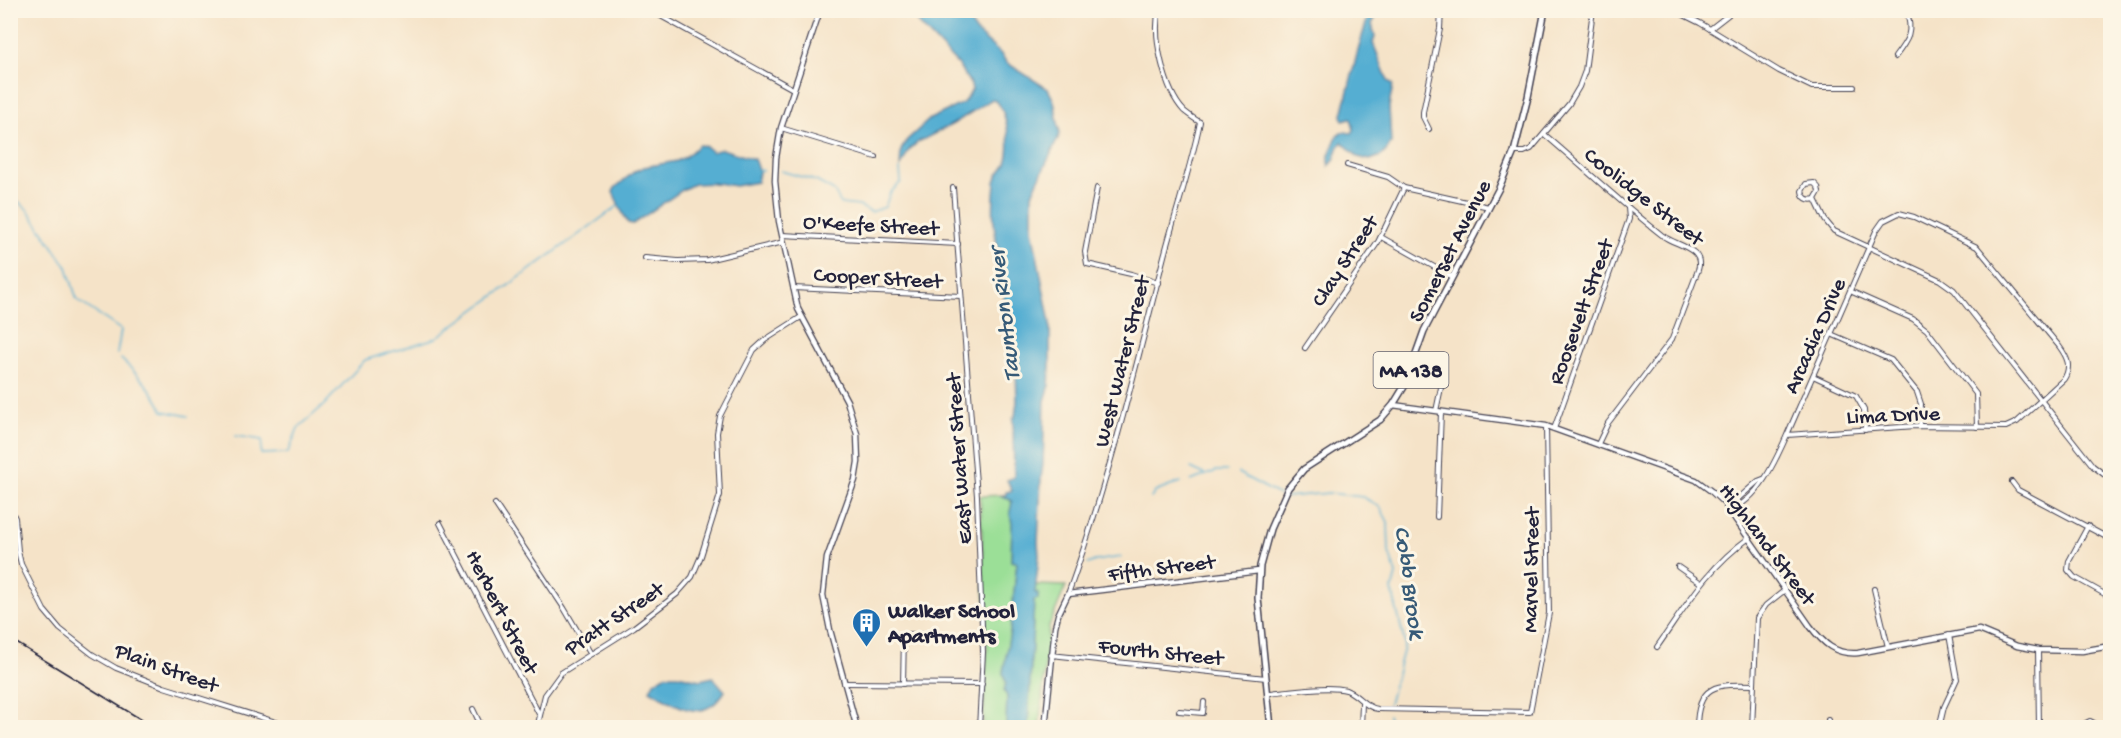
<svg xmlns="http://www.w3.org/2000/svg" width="2121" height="738" font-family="'Gochi Hand',sans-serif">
  <rect width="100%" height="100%" fill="#fcf5e5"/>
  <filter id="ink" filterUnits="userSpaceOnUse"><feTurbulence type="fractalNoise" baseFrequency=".0167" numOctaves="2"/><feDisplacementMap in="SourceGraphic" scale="12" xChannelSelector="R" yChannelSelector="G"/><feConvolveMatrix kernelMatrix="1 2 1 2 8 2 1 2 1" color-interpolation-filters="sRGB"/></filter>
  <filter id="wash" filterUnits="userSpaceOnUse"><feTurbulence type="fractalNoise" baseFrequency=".008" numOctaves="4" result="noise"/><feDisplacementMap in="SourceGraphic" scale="24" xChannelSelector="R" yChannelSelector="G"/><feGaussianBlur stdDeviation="1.35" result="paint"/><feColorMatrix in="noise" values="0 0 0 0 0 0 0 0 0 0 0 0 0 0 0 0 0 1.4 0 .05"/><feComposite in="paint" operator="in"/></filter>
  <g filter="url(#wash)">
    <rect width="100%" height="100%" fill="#f5e3c8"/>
    <g fill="#9bdf97" stroke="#5e8069" stroke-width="1.5">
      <path d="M1006,495L1001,496L1009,498L1012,504L1010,512L1012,524L1011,561L1017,562L1010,632L1003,673L1006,683L1004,691L1007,696L1006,727H983L987,649L980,496Z"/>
      <path d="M1035,585L1066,586L1049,626L1039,727L1028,728L1034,599H1038V594L1035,593Z"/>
    </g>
    <g fill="#54aed2" stroke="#3b6886" stroke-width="1.5">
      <path d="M910,11H962L977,33L1000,53L1007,63L1048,89L1054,101L1060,134L1032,194V229L1050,323V366L1049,388L1045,401L1043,464L1041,479L1038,542L1039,556L1035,593H1038V599L1034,600L1028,727H1006L1007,696L1004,691L1006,683L1003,673L1010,632L1017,562L1011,561L1012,524L1010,512L1012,502L1009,498L999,496L1006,495V492L1012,491L1007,480L1014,477L1013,418L1015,417L1017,401L1016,371L1019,368L1015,352L1006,329L1002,259C993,239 992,208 995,183C996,174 1002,171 1006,163C1012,149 1008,106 992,99L953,124L918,142L909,150L900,168L901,150L907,140L930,119L963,103L972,90L971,85L958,65L920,25Z"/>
      <path d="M1370,11H1379L1372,24L1375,37L1373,43L1388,81L1393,84L1389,107L1391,143L1387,150L1381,156L1370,160L1358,157L1342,142C1335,149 1338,159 1329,166V155L1338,134L1343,132L1352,133L1354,130L1351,118L1343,120L1342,115L1359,46Z"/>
      <path d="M699,145L705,146L712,152L722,149L754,159L759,172L757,182L735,186L717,183L694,184L684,189L633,224L628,223L620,208L613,192L615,188L635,171L644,167L677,161L685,157Z"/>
      <path d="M665,675H678L700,680L713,677L725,691C703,726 678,706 650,690L654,682Z"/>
    </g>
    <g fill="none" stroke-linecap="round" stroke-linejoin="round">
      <g stroke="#54aed2" stroke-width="1.5">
        <path d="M758,170H763"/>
        <path d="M781,171L816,181L834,191L841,204L859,206L871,212L885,207L890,193L901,182L900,169"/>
        <path d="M10,194L28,210L67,267L77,300L121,330L117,354"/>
        <path d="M121,359C137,374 154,390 163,411L188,416"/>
        <path d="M236,436L262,440L261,454L288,453L298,428L324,405L365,360L436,338L618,206"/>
        <path d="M1191,468L1204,474"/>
        <path d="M1238,473L1281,496"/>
        <path d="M1191,481L1216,471H1227"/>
        <path d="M1286,497L1329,493L1363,497L1380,507L1388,522L1389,552L1396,574L1392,590L1405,644L1389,704"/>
        <path d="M1151,498L1155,492L1181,482"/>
        <path d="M1088,564L1095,561L1121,557"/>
        <path d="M1388,715L1391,728"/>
      </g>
    </g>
  </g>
  <g filter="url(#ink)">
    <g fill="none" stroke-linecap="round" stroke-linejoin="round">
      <defs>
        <g id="minor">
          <path d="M650,10L793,89"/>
          <path d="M1674,10L1700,23L1779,71L1812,87H1854"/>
          <path d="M1710,29L1728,15"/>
          <path d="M1895,57C1908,40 1914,32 1906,10"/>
          <path d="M781,128L876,157"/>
          <path d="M1429,129L1423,117V112L1440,29L1441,10"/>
          <path d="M1544,134C1583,167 1623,205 1663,236C1677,246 1705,248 1698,270L1672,339L1608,423L1598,444"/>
          <path d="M1514,152H1524L1531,149L1569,104L1579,87L1585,71L1593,10"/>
          <path d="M1347,165L1388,177L1404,188L1489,207"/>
          <path d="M953,188L977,496L983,652L979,728"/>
          <path d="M1097,188L1085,252L1087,264L1131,274L1158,283"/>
          <path d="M1815,199L1819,192L1818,187L1814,183L1806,184L1802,191C1803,198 1808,201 1815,199L1825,220L1834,231L1940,280L1954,290L2093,466L2110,479"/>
          <path d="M782,235L958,244"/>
          <path d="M1381,237L1452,277"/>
          <path d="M645,258L678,261L707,260L784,242"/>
          <path d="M793,288L961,296"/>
          <path d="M1850,291L1913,319L1927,330L1976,394L1977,427"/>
          <path d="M1831,334L1891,360L1917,392L1921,404L1920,426"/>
          <path d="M1305,348L1378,242L1404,188"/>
          <path d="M1813,376L1856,396L1864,410L1865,430"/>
          <path d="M1436,411L1442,383"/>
          <path d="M1554,429L1629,219L1628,208"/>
          <path d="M2012,482L2018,490L2110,539"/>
          <path d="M495,504L564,608L591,654"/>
          <path d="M10,507L15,518L18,551L21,564L44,610L60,629L92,654L116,668L164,687L295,728"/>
          <path d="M1729,510C1758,501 1776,460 1787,435L1916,426L2006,427L2017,422L2064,379C2072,366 2067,357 2059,346L1977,247L1914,217L1899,213L1883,221L1876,231L1787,435"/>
          <path d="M1730,510L1732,504L1758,481L1763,479"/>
          <path d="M1437,517L1441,412"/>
          <path d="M440,523L539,714"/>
          <path d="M2088,526L2069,561L2068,570L2074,577L2110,597"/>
          <path d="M1678,567L1701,583"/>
          <path d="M1874,589L1888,647"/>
          <path d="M1068,594C1107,486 1134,375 1162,264C1174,216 1190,171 1200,122C1194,119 1189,115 1184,111C1165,91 1152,37 1159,10"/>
          <path d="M2108,646L2110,635"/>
          <path d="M1657,647C1686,606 1707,568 1749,538"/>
          <path d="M2038,650L2039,728"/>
          <path d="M1051,655L1266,678"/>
          <path d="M844,683L982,684"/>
          <path d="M903,684L904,634L982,636"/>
          <path d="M1269,693C1288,691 1329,685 1346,690C1359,695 1364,707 1378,709L1530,712L1549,613L1546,426"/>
          <path d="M473,709L482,728"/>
          <path d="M1179,711L1203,713L1204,702"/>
          <path d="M1828,720L1830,728"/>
          <path d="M1898,725L1900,728"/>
          <path d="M537,728L545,695L561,673L634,627L677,594L692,577L701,556L720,495L717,433L720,416L754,350L765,340L801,317"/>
          <path d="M1361,728L1362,703"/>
          <path d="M1697,728C1697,684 1717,684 1753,685"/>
          <path d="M1752,728L1757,618L1766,605L1785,590"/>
          <path d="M1939,728L1944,707L1957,679L1949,635"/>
          <path d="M2085,728L2086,723L2090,721L2094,723L2095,728"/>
        </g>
        <g id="tertiary">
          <path d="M1393,405L1546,426L1696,480L1711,491L1724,503L1810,626C1823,643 1835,655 1858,653L1979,630L2017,646L2038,650L2082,651L2110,646"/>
          <path d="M1045,728L1055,627L1058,615L1068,594L1259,571"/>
        </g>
        <path id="secondary" d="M820,10L781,128L776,158L775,181L779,221L798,309L847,401L857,434L858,462L855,480L827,558L823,595L830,630L857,728"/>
        <path id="primary" d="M1271,728L1258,598L1260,566L1270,529L1288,488L1304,469L1380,420L1393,405L1404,387L1424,331L1499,188L1514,152L1528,97L1545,10"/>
      </defs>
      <use href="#minor" stroke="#423f50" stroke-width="6"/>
      <use href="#tertiary" stroke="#423f50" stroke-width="7"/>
      <use href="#secondary" stroke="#423f50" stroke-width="7"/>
      <use href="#primary" stroke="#423f50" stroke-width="8"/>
      <use href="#minor" stroke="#fff" stroke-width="4"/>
      <use href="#tertiary" stroke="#fff" stroke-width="4.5"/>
      <use href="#secondary" stroke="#fff" stroke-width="4.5"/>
      <use href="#primary" stroke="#fff" stroke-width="5"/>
      <path stroke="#22223b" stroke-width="1.5" d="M10,639L155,728"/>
    </g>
  </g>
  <defs>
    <symbol id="building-pin" viewBox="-11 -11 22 30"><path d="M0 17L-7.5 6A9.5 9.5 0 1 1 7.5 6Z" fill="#1f6fb2" stroke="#fcf5e5"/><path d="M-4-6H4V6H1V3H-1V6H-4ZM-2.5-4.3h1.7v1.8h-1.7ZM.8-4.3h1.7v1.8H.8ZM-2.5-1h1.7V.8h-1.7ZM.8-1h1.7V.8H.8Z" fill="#fff"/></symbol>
  </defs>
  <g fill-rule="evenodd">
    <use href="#building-pin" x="850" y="606" width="33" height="45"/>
  </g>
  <g text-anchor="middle" stroke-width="6" stroke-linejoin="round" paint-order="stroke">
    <rect fill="#fcf5e5" stroke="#63616e" stroke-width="1.5" x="1373.5" y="352" width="75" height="36" rx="4.5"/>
    <g font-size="21" font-weight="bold" fill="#22223b">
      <text x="1411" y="377">MA 138</text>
    </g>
    <g font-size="22" fill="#22223b" stroke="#fcf5e5">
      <text transform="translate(1645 195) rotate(38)" y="8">Coolidge Street</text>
      <text transform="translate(871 223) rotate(3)" y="8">O'Keefe Street</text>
      <text transform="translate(1448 250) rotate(-63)" y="8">Somerset Avenue</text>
      <text transform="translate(1343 260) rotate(-57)" y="8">Clay Street</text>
      <text transform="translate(878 276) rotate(3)" y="8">Cooper Street</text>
      <text transform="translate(1579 311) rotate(-70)" y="8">Roosevelt Street</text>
      <text transform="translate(1813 335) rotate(-66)" y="8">Arcadia Drive</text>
      <text transform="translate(1120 361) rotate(-76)" y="8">West Water Street</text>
      <text transform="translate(1893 413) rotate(-2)" y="8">Lima Drive</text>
      <text transform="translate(957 459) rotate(-94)" y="8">East Water Street</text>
      <text transform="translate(1769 543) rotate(53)" y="8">Highland Street</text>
      <text transform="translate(1161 566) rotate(-7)" y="8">Fifth Street</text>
      <text transform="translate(1529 570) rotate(-89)" y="8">Marvel Street</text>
      <text transform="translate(504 611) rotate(63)" y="8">Herbert Street</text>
      <text transform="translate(613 617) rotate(-34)" y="8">Pratt Street</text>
      <text transform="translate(1161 650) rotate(6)" y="8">Fourth Street</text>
      <text transform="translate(167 666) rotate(20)" y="8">Plain Street</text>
    </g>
    <g font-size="22" font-weight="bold" fill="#22223b" stroke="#fcf5e5" text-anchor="start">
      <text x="888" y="617">Walker School<tspan x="888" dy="25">Apartments</tspan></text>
    </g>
    <g font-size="24" font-style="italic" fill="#365a77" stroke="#fcf5e5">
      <text transform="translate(1003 315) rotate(-97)" y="8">Taunton River</text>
      <text transform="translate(1411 582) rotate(82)" y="8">Cobb Brook</text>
    </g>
  </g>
  <rect width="2121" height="738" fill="none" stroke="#fcf5e5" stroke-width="36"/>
</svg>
